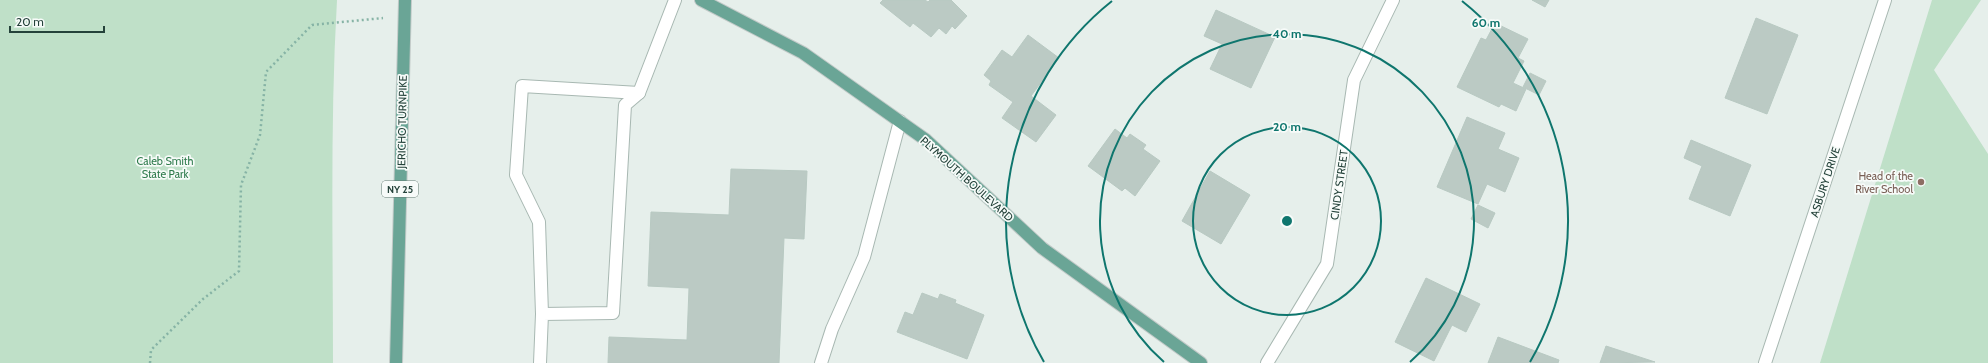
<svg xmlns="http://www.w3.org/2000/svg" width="1988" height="363" font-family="Cabin,sans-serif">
  <rect width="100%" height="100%" fill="#e6efeb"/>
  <g fill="#bfe0c8">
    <path d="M0,0H337C330,121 333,242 333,363H0Z"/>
    <path d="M1932,0H1981L1934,70L1988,154V363H1820Z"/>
  </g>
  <g fill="#bbcac4" stroke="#b8c9c2">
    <path d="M883,0H925L928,2L930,0H951L967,16L955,29L952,26L946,34L939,28L931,37L913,23L910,27L880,3Z"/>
    <path d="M1532,0H1549L1545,7Z"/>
    <path d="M1216,10L1275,37L1251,88L1210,69L1222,44L1204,36Z"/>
    <path d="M1756,18L1798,35L1767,114L1725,98Z"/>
    <path d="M1495,23L1528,39L1518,58L1524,61L1513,83L1526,89L1516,111L1501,104L1499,107L1457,87L1481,38L1486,40Z"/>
    <path d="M1028,35L1059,58L1031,96L1056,115L1036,142L1002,118L1013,102L989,85L991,81L984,75L1002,50L1012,57Z"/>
    <path d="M1530,73L1546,81L1539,95L1523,87Z"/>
    <path d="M1467,117L1505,133L1498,149L1519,158L1505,192L1487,184L1478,204L1437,187Z"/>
    <path d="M1115,129L1127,138L1130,134L1146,145L1143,149L1160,161L1135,196L1125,188L1122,191L1088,166Z"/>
    <path d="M1691,140L1751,165L1730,216L1689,199L1702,166L1684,158Z"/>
    <path d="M731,169L807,171L804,239L784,238L779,363H608L609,337L687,340L689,288L648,286L651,212L729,215Z"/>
    <path d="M1210,171L1250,195L1221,244L1182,221Z"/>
    <path d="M1478,205L1495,213L1488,228L1471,219Z"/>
    <path d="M1426,278L1480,304L1466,332L1452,325L1434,361L1395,342Z"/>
    <path d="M922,293L938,299L940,294L956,300L955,303L984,315L967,359L897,332L905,312L913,315Z"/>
    <path d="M1498,337L1559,360L1558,363H1488Z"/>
    <path d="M1606,346L1655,362L1600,363Z"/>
  </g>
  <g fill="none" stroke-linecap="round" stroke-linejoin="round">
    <defs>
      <g id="minor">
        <path d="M542,314L539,222L516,175L522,86L639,93"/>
        <path d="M540,363L542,314L613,313L625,105L639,93L675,0"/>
        <path d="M821,363L832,329L864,257L900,121"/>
        <path d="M1267,363L1327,264L1354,80L1393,0"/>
        <path d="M1765,363L1885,0"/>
      </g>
      <g id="major">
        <path d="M701,0L803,53L926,140L1042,248L1201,363"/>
        <path d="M396,363L405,0"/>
      </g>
    </defs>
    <use href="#minor" stroke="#a8b8b2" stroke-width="14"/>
    <use href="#major" stroke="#c2cac8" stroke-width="14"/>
    <path stroke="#86b3a5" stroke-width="2.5" stroke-dasharray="2 3" stroke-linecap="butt" d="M150,363L151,350L203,299L239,271L241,185L260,135L266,72L312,25L383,18"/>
    <use href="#minor" stroke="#fff" stroke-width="12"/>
    <use href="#major" stroke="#6aa596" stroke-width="12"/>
  </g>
  <g fill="none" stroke="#0f766e" stroke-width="2">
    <circle cx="1287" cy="221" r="94"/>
    <path d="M1164 362A187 187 0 1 1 1410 362"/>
    <path d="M1044 362A281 281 0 0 1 1112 1M1462 1A281 281 0 0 1 1530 362"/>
  </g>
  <circle fill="#8d6e63" stroke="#f7fbf9" stroke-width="1.5" cx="1921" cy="182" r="4"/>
  <g text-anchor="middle" stroke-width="3.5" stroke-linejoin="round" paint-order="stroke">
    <rect fill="#f7fbf9" stroke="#637a73" stroke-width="1" x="382" y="181" width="36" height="16" rx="3"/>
    <g font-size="10" font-weight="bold" fill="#24423a">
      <text x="400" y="193">NY 25</text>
    </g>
    <g font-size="11" fill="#24423a" stroke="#f7fbf9">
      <text transform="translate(402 122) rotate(-89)" y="4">JERICHO TURNPIKE</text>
      <text transform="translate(967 179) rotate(42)" y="4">PLYMOUTH BOULEVARD</text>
      <text transform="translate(1825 182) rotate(-72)" y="4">ASBURY DRIVE</text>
      <text transform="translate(1339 185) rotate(-82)" y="4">CINDY STREET</text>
    </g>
    <g font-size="11" fill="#2d7a4b" stroke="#f7fbf9">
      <text x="165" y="165">Caleb Smith<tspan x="165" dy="13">State Park</tspan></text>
    </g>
    <g font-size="11" fill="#785e54" stroke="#f7fbf9" text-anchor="end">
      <text x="1913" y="180">Head of the<tspan x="1913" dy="13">River School</tspan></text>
    </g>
  </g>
  <circle cx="1287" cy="221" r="6" fill="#0f766e" stroke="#f7fbf9" stroke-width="2"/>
  <g font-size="12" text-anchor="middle" font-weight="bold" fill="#0f766e" stroke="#f7fbf9" stroke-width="3.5" stroke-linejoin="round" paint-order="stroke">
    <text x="1486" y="27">60 m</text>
    <text x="1287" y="38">40 m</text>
    <text x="1287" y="131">20 m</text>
  </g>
  <path d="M10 26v6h94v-6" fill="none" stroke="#24423a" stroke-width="2"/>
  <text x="16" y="26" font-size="12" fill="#24423a" stroke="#f7fbf9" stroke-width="3" paint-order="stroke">20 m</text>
</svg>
